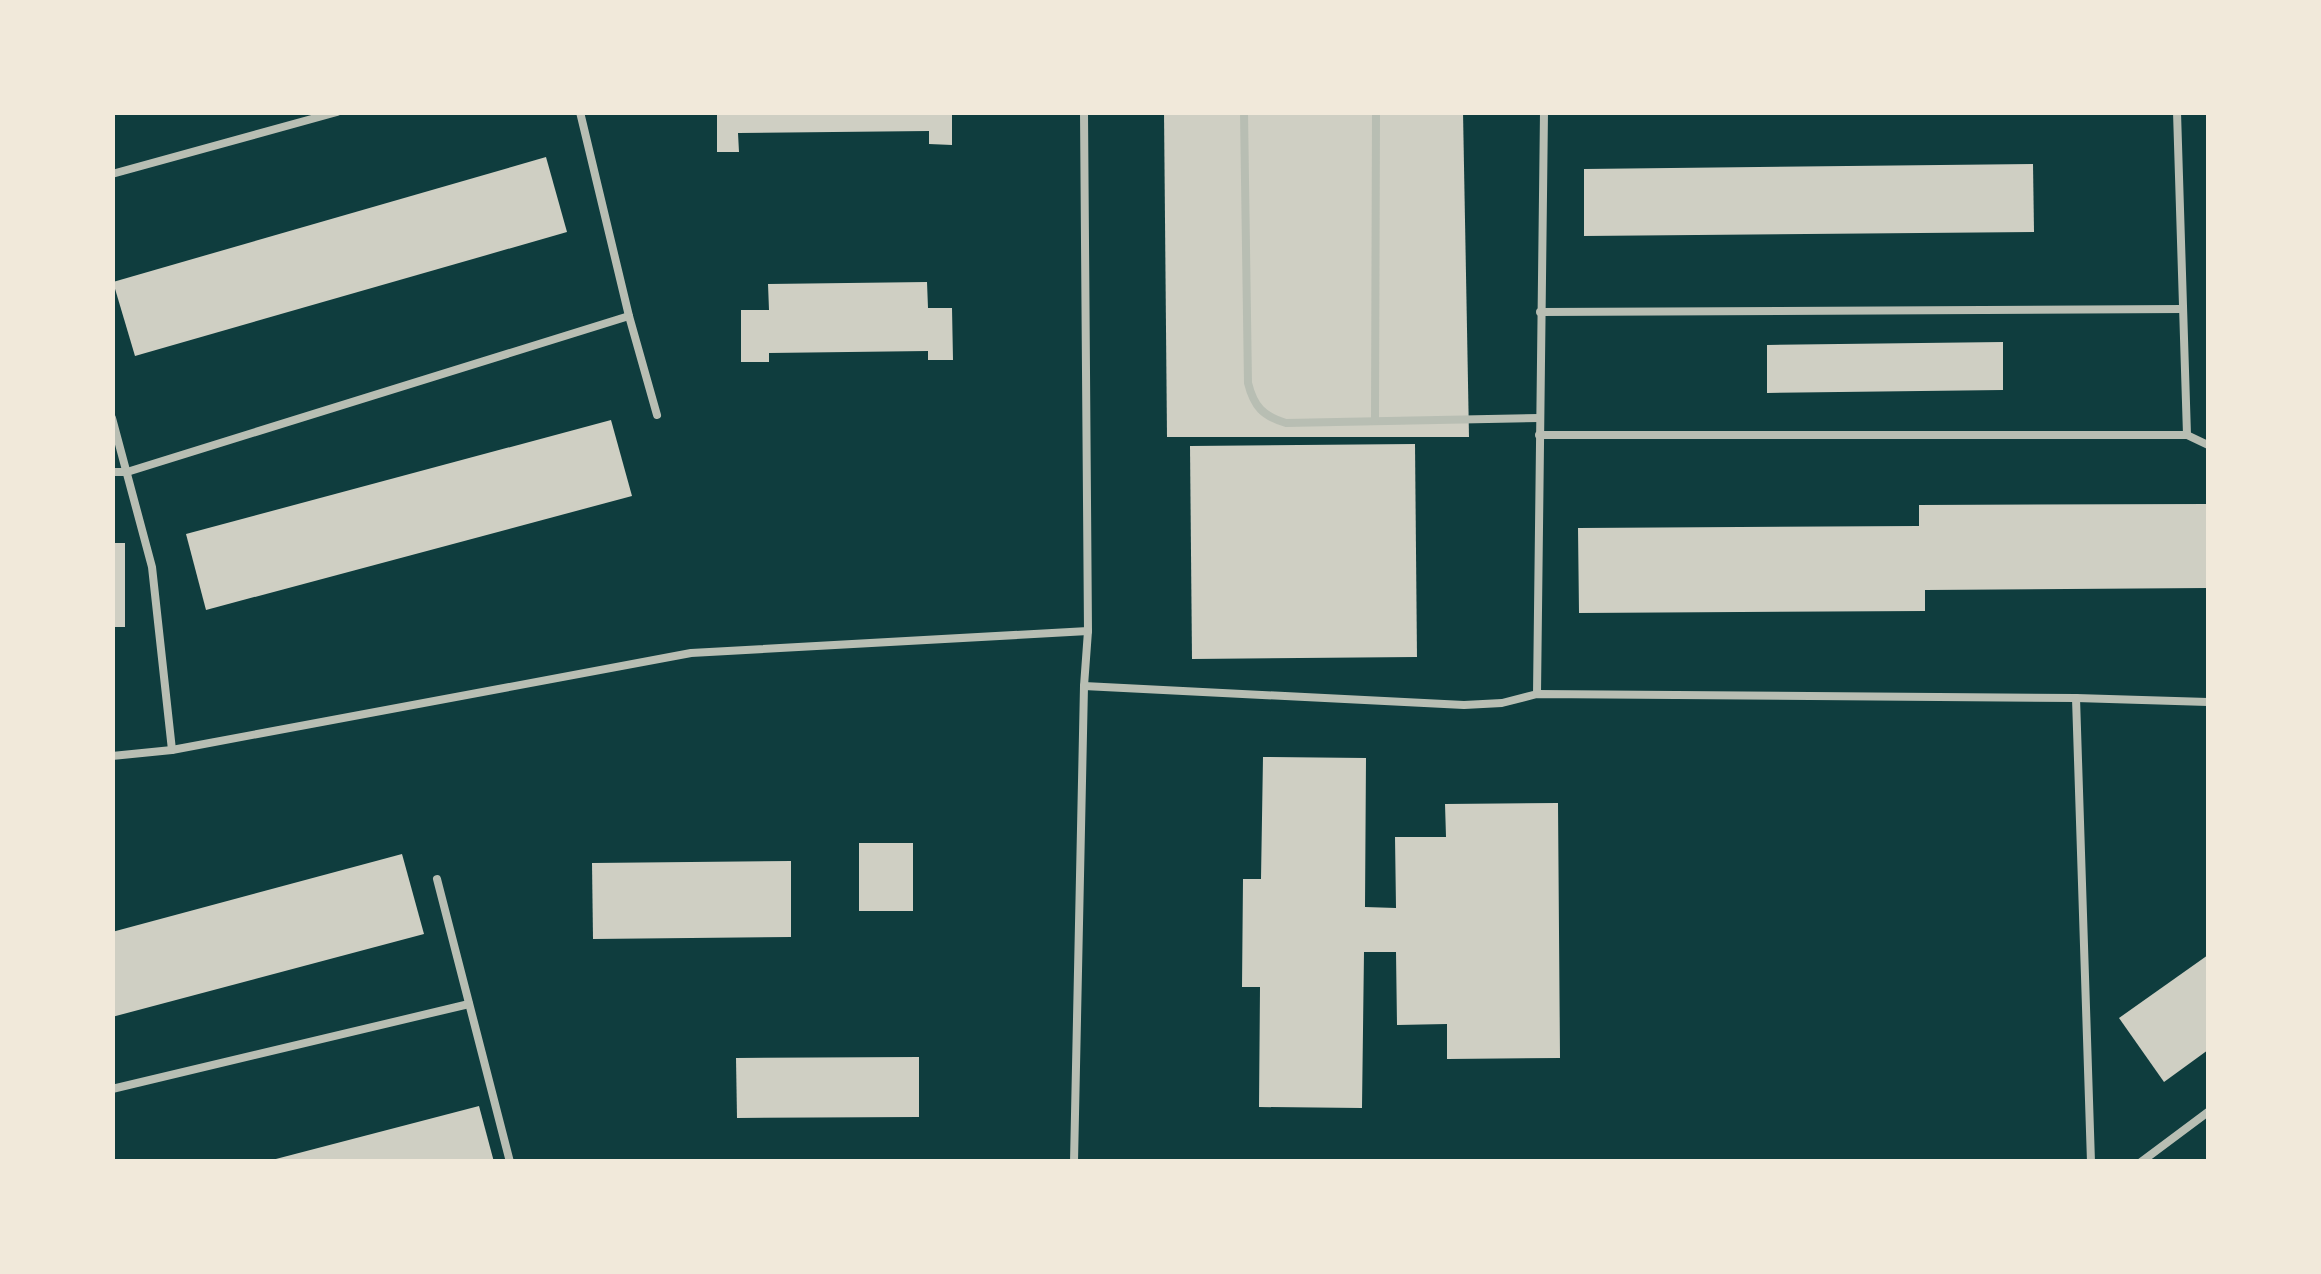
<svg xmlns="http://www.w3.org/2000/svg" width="2321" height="1274" font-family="'PT Sans',sans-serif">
  <rect width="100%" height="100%" fill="#0f3d3e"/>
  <g fill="#cfcfc3">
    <path d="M717,112H952V145L929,144V131L738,133L739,152H717Z"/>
    <path d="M1164,112H1463L1469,437H1167Z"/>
    <path d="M546,157L567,232L135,356L113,282Z"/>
    <path d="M2033,164L2034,232L1584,236V169Z"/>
    <path d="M927,282L928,308H952L953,360H928V351L769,353V362H741V310H769L768,284Z"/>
    <path d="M2003,342V390L1767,393V345Z"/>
    <path d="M611,420L632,496L206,610L186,534Z"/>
    <path d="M1415,444L1417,657L1192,659L1190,446Z"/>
    <path d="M2208,504V588L1925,590V611L1579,613L1578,528L1919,526V505Z"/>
    <rect x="112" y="543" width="13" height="84"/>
    <path d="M1263,757L1366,758L1365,907L1396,908L1395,837H1446L1445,804L1558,803L1560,1058L1447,1059V1024L1397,1025L1396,952H1364L1362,1108L1259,1107L1260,987H1242L1243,879H1261Z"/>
    <rect x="859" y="843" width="54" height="68"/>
    <path d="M402,854L424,934L112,1017V932Z"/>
    <path d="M791,861V937L593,939L592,863Z"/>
    <path d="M2208,955V1050L2164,1082L2119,1018Z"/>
    <path d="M919,1057V1117L737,1118L736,1058Z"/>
    <path d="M479,1106L494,1162H272V1160Z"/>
  </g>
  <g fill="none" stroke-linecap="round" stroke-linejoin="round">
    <g stroke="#b8beb3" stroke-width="8">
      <path d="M580,112L629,316L657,415"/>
      <path d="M1244,112L1248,383C1254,407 1263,416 1286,423L1539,418"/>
      <path d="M2177,112L2187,435"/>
      <path d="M112,174L337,112"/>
      <path d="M1540,312L2183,309"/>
      <path d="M112,418L152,567L172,750"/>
      <path d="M1375,421L1376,112"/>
      <path d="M1539,435H2187L2208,445"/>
      <path d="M112,472H127L629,316"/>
      <path d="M1084,686L1464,705L1502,703L1537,694L2076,698L2208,702"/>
      <path d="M1537,694L1544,112"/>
      <path d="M2076,698L2091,1162"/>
      <path d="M112,756L172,750L691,653L1088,631"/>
      <path d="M437,879L510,1162"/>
      <path d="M112,1089L469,1004"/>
      <path d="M1074,1162L1084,686L1088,631L1084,112"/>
      <path d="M2141,1162L2208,1112"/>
    </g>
  </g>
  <rect width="2321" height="1274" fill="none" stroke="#f1e9da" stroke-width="230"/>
</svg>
